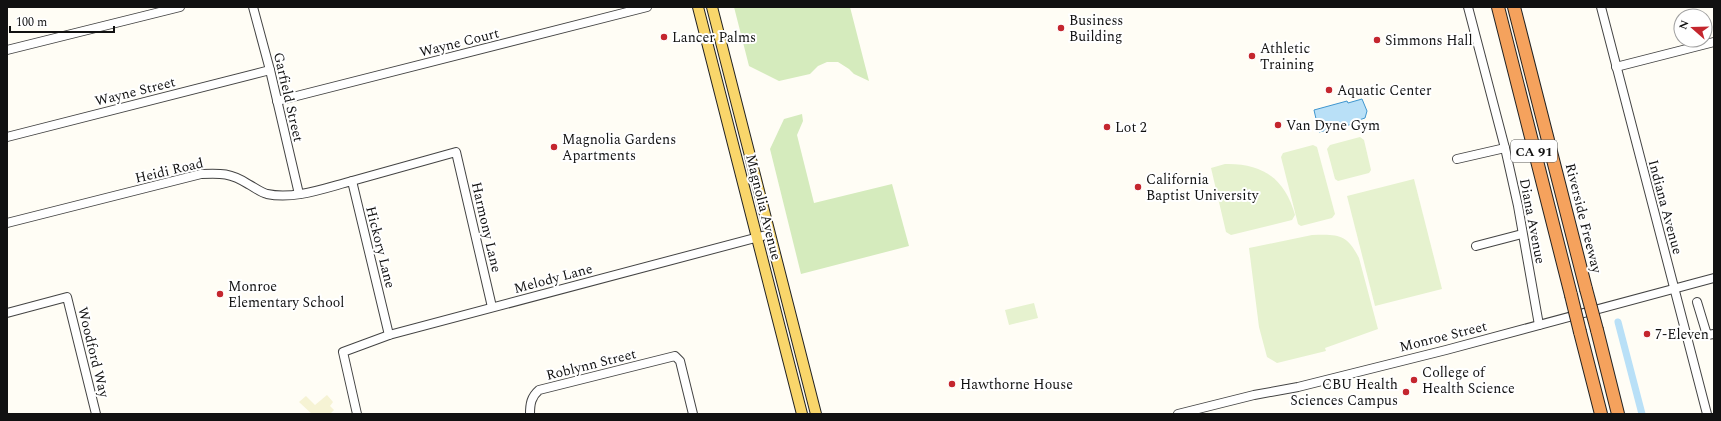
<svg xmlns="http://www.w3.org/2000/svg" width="1721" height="421" font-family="Spectral,serif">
  <rect width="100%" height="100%" fill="#fffdf5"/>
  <path fill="#f6f3d4" d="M327,395L333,402L330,406L334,410L330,414H312L299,402L306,396L315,405Z"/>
  <g fill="#d5ebbd">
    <path d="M734,7H850L869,81L854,74L849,69L838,62H827L818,66L810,74L779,81L749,66Z"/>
    <path d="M802,114L803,121L797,135L814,203L892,184L909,246L801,274L770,149L784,119Z"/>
  </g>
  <g fill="#e6f2cf">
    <path d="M1360,137L1364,140L1371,170L1369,173L1338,181L1335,179L1327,149L1330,145Z"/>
    <path d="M1313,145L1317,147L1335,214L1332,218L1301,226L1298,224L1281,157L1283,153Z"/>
    <path d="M1225,164C1263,163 1285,179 1295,215L1292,220L1231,235L1226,232L1211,168Z"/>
    <path d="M1414,179L1442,289L1375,306L1347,196Z"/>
    <path d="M1312,235C1338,234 1347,234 1359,258L1378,329L1325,348L1326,351L1277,363L1267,357L1259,327L1249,248Z"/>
    <path d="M1034,303L1038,318L1009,325L1005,310Z"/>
  </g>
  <path fill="#b9e0f7" stroke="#3f96cf" d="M1362,99L1367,111L1365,118L1353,122V124L1319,132L1314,110L1347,101L1348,103Z"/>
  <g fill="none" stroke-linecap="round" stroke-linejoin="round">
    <path stroke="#b9e0f7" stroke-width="7" d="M1618,322L1642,414"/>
    <defs>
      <g id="minor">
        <path d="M253,7L270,70L299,194"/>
        <path d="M1468,7L1505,148L1518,206L1539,325"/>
        <path d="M1601,7L1707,414"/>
        <path d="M7,50L180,7"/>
        <path d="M1616,67L1714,42"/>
        <path d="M277,101L647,7"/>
        <path d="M7,137L270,70"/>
        <path d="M1457,159L1505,148"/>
        <path d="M352,181L456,152L492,307"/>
        <path d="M7,223L201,174C221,173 231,173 248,184C254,187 260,192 267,194C294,200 325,188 352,181L389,335"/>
        <path d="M1476,246L1522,234"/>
        <path d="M1697,302L1707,335L1714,334"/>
        <path d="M7,313L67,297L96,414"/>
        <path d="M357,414L343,352L389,335L770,234"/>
        <path d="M530,414C530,404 531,397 539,390L675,356L680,361L693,414"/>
        <path d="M1178,414L1254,395L1298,387L1446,350L1714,278"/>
      </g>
      <g id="major">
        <path d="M698,7L802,414"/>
        <path d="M712,7L816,414"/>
      </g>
      <g id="highway">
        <path d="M1498,7L1571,295"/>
        <path d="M1514,7L1586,289"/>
        <path d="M1597,330L1618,414"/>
        <path d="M1580,332L1601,414"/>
      </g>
    </defs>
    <use href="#minor" stroke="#444" stroke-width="10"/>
    <use href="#major" stroke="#222" stroke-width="12"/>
    <use href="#highway" stroke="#222" stroke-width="14"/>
    <use href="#minor" stroke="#fff" stroke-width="8"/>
    <use href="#major" stroke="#f9d66b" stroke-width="10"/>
    <use href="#highway" stroke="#f5a25d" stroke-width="12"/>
    <defs>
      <g id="highway-bridge">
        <path d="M1586,289L1597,330"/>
        <path d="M1571,295L1580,332"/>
      </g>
    </defs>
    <use href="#highway-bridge" stroke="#222" stroke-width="14" stroke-linecap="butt"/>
    <use href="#highway-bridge" stroke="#f5a25d" stroke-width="12"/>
  </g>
  <g fill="#c4262e" stroke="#fff" stroke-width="1.5">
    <circle cx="1061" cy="28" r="4"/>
    <circle cx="664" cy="37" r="4"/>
    <circle cx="1377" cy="40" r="4"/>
    <circle cx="1252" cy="56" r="4"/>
    <circle cx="1329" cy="90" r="4"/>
    <circle cx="1278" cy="125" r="4"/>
    <circle cx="1107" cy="127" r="4"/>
    <circle cx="554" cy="147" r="4"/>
    <circle cx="1138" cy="187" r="4"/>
    <circle cx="220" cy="294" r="4"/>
    <circle cx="1647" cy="334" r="4"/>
    <circle cx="1414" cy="380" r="4"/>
    <circle cx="952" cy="384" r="4"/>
    <circle cx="1406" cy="392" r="4"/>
  </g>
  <g text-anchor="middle" stroke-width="4" stroke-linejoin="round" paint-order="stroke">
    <rect fill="#fff" stroke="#585858" stroke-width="1" x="1511" y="140" width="46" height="22" rx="3"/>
    <g font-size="13" font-weight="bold" fill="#111">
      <text x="1534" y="156">CA 91</text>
    </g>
    <g font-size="14" fill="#111" stroke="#fff" text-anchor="start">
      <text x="1069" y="25">Business<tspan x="1069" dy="16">Building</tspan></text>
      <text x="672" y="42">Lancer Palms</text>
      <text x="1385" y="45">Simmons Hall</text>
      <text x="1260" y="53">Athletic<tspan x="1260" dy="16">Training</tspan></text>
      <text x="1337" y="95">Aquatic Center</text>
      <text x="1286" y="130">Van Dyne Gym</text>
      <text x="1115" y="132">Lot 2</text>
      <text x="562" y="144">Magnolia Gardens<tspan x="562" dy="16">Apartments</tspan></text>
      <text x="1146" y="184">California<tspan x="1146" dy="16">Baptist University</tspan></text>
      <text x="228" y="291">Monroe<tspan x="228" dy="16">Elementary School</tspan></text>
      <text x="1655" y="339">7-Eleven</text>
      <text x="1422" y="377">College of<tspan x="1422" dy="16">Health Science</tspan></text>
      <text x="960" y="389">Hawthorne House</text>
      <text x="1398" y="389" text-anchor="end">CBU Health<tspan x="1398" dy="16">Sciences Campus</tspan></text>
    </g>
    <g font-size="14" fill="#111" stroke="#fff">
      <text transform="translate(459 42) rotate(-14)" y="5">Wayne Court</text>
      <text transform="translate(135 91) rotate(-14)" y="5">Wayne Street</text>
      <text transform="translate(289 97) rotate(77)" y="5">Garfield Street</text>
      <text transform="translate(169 170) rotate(-13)" y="5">Heidi Road</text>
      <text transform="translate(764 207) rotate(76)" y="5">Magnolia Avenue</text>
      <text transform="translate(1666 207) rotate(75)" y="5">Indiana Avenue</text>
      <text transform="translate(1584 218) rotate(76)" y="5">Riverside Freeway</text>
      <text transform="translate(1533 221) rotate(79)" y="5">Diana Avenue</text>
      <text transform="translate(487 227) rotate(77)" y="5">Harmony Lane</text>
      <text transform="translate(381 247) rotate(76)" y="5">Hickory Lane</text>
      <text transform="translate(553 278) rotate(-15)" y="5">Melody Lane</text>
      <text transform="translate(1443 336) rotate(-14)" y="5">Monroe Street</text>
      <text transform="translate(94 352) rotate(76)" y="5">Woodford Way</text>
      <text transform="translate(591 364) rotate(-14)" y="5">Roblynn Street</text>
    </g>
  </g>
  <rect width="1721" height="421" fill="none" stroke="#111111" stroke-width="16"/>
  <g transform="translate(1693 28) rotate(290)"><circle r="19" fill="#ffffff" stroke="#a0a0a0"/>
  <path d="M0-3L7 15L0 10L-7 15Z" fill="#c4262e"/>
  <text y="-6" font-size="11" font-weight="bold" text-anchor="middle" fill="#111111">N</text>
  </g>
  <path d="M10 26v6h104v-6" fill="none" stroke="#111111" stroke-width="2"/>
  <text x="16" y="26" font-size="12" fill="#111111" stroke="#ffffff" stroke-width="3" paint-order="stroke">100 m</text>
</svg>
